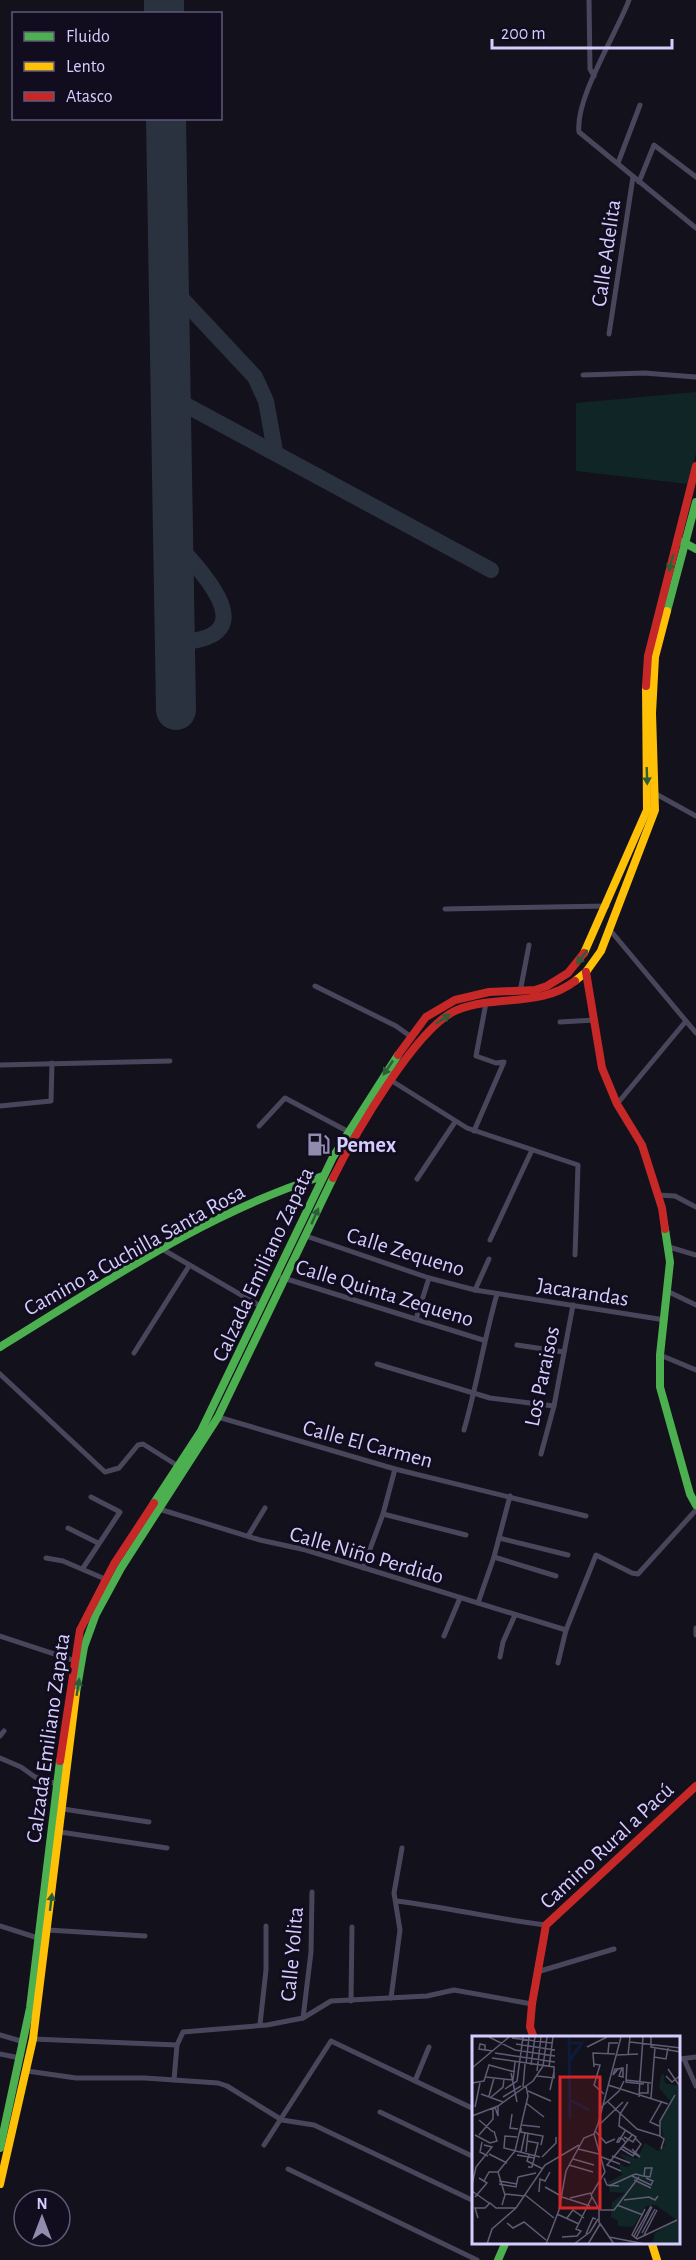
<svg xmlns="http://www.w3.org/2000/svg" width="696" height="2260" font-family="'Alegreya Sans',sans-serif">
  <rect width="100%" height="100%" fill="#13111b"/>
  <path fill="#102526" d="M696,392V453L688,484L576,471V403Z"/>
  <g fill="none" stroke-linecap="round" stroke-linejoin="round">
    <g stroke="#2a3240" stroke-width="16">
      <path d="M169,285L255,377L266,401L275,451"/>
      <path d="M171,397L491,570"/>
      <path d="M173,540C203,573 269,640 175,642"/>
    </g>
    <g stroke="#2a3240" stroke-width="40">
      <path d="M164,0V14"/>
      <path d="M166,118L176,710"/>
    </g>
    <g stroke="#49465c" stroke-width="5">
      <path d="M589,0L590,69L594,76"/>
      <path d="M629,0C617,33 575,98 579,132L696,228"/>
      <path d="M618,163L640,105"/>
      <path d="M639,182L654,145L696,177"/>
      <path d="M609,334L633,177"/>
      <path d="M583,375L644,373L696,377"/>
      <path d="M656,794L696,816"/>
      <path d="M445,909L607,906"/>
      <path d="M610,930L696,1033"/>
      <path d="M315,986L396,1026L410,1036"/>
      <path d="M520,992L529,945"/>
      <path d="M560,1022L595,1020"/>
      <path d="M0,1065L170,1061"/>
      <path d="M392,1081L467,1128L578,1165L575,1255"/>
      <path d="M617,1104L686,1021"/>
      <path d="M0,1106L51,1101L52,1063"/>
      <path d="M259,1126L285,1098L347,1131"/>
      <path d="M474,1131L504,1062L496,1063L476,1056L486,1003"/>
      <path d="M417,1179L455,1122"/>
      <path d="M658,1195L675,1196L696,1207"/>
      <path d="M306,1236L429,1278L475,1290L665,1320"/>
      <path d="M490,1240L532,1150"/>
      <path d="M669,1247L696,1255"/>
      <path d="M162,1249L262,1307"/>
      <path d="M277,1276L483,1340"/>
      <path d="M475,1290L489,1259"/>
      <path d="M669,1292L696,1305"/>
      <path d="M416,1319L429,1278"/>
      <path d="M517,1345L564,1352"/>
      <path d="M134,1353L189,1266"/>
      <path d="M660,1355L696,1370"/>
      <path d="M377,1364L490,1398L554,1406"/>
      <path d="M0,1374L105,1472L119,1468L138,1445L143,1444L178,1466"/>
      <path d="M218,1417L395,1469L586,1516"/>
      <path d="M464,1430C477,1385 484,1339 497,1294"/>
      <path d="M541,1454L554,1406L573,1305"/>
      <path d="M159,1509L260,1540L306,1550L566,1630"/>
      <path d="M383,1514L466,1535"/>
      <path d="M68,1528L98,1543"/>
      <path d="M248,1536L265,1508"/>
      <path d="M499,1538L568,1555"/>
      <path d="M494,1557L556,1576"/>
      <path d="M46,1558L63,1561L105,1579"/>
      <path d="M83,1568L120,1512L91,1497"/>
      <path d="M363,1568L383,1514L395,1469"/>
      <path d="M478,1603L494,1557L510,1496"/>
      <path d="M696,1628V1635"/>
      <path d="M0,1636L73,1660"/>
      <path d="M444,1636L460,1598"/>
      <path d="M500,1657L503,1642L515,1615"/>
      <path d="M558,1663L566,1630L596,1555L632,1573L638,1574L696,1510"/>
      <path d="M0,1736L4,1731"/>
      <path d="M0,1758L21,1767L35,1777L57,1784"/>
      <path d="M63,1809L149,1822"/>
      <path d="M60,1832L167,1848"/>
      <path d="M396,1901C446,1907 495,1919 546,1925"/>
      <path d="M0,1926L38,1938"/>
      <path d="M48,1930L145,1936"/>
      <path d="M537,1972L614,1949"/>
      <path d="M391,1998L400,1930L394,1893L402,1848"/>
      <path d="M351,2001L352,1927"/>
      <path d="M303,2018L311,1952L312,1892"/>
      <path d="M260,2024L266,1970V1926"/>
      <path d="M0,2035L24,2042"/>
      <path d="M33,2039L177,2045"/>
      <path d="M0,2054L20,2058"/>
      <path d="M680,2059L696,2057"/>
      <path d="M684,2059L696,2086"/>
      <path d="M27,2071L76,2078H145L218,2083L227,2086L282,2120L314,2125L474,2201"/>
      <path d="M174,2080L177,2045L183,2032L267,2025L303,2018L331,2001L427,1996L454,1990L532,2004"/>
      <path d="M415,2081L429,2047"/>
      <path d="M380,2112L474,2157"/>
      <path d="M264,2145L331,2041L474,2109"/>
      <path d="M288,2169L477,2260"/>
    </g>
    <g stroke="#4caf50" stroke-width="8">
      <path d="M683,542L696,549"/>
      <path d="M667,611L696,502"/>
      <path d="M665,1229L670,1262L660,1355V1387L690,1494L696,1505"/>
      <path d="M0,1347C103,1284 207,1212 323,1176"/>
      <path d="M154,1503L201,1431L333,1157L398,1055"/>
      <path d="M76,1693L84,1647L96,1614L121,1568L218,1417L333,1178"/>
      <path d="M0,2148L30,2008L60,1761"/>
      <path d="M498,2260L505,2244"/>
    </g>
    <g stroke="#ffc107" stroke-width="8">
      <path d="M584,953L647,810L646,686"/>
      <path d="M575,981L586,972L601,951L655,810L652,713L655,657L667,611"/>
      <path d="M0,2184L33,2039L76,1693"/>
      <path d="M652,2244L657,2260"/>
    </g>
    <g stroke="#c62828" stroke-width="8">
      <path d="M646,686L648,656L696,466"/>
      <path d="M586,972L602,1068L617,1104L642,1145L662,1208L665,1229"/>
      <path d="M398,1055L426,1017L455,1000L489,992L535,990L547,986L568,973L584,953"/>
      <path d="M333,1178C354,1136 416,1027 457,1010C496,994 540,1008 575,981"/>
      <path d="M60,1761L80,1630L114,1564L154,1503"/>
      <path d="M534,2038L530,2027L532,2004L546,1925L696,1786"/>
    </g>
  </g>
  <defs><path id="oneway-solid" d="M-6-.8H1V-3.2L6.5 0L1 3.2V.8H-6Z" transform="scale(1.5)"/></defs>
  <g fill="#2e5e38">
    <use href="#oneway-solid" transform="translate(671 563) rotate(105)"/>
    <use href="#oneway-solid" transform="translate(647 776) rotate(88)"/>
    <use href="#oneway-solid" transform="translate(582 957) rotate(128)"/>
    <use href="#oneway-solid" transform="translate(443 1019) rotate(-33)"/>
    <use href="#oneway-solid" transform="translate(388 1068) rotate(124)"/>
    <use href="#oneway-solid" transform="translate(315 1216) rotate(-66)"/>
    <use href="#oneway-solid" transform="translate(78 1687) rotate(-81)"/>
    <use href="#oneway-solid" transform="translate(51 1902) rotate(-83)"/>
  </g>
  <defs>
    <symbol id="fuel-bare" viewBox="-9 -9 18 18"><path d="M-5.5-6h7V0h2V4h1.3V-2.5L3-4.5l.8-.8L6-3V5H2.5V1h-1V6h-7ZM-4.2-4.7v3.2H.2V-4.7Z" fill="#918bae" stroke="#110d1f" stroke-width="2.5" paint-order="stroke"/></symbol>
  </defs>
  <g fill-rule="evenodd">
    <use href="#fuel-bare" x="302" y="1128" width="33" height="33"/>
  </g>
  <g text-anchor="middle" stroke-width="6" stroke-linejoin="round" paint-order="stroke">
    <g font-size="22" fill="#d5cdfd" stroke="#110d1f">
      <text transform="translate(605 253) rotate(-82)" y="8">Calle Adelita</text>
      <text transform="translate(134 1249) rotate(-29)" y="8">Camino a Cuchilla Santa Rosa</text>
      <text transform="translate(406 1251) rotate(17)" y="8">Calle Zequeno</text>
      <text transform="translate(262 1264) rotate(-65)" y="8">Calzada Emiliano Zapata</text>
      <text transform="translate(583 1291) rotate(9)" y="8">Jacarandas</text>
      <text transform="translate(385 1292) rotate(17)" y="8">Calle Quinta Zequeno</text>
      <text transform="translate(541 1376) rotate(-78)" y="8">Los Paraisos</text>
      <text transform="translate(368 1443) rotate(15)" y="8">Calle El Carmen</text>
      <text transform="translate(367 1554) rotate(16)" y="8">Calle Niño Perdido</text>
      <text transform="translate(47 1738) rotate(-82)" y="8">Calzada Emiliano Zapata</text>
      <text transform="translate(606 1845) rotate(-43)" y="8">Camino Rural a Pacú</text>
      <text transform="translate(291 1954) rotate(-85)" y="8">Calle Yolita</text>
    </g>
    <g font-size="22" font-weight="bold" fill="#d5cdfd" stroke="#110d1f" text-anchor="start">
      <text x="336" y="1152">Pemex</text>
    </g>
  </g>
  <g transform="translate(472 2036)">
    <rect width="208" height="208" fill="#13111b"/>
    <path d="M192,38L193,47L208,50V208H180L183,197L204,184L184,169L174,170L161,191L146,190V185L139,181L140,166L153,157L138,156L136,146L150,139L147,127L154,131L159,129L147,117L165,123L173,107L186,115L193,109L188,85L198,65L187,52L189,39Z" fill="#102526"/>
    <path fill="none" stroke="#0e1b3b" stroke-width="3" d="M97,1L98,83M97,7H110L97,25M98,64L117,74"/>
    <path fill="none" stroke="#615c75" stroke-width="1.5" d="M17,1L43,14L83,20M179,1V11L209,16M40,2L80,7M158,6L209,12M44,8L83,14M115,11L135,1M13,14V9L8,8L7,13L21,15M23,17L83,26M136,17L137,7H146M145,19L166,18M156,19L158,1M182,21L194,23L196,12M20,22L82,31V42L65,40M54,28L57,1M121,28L128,29L122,49L132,58M155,28L154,46L172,48M59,29L63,1M77,31L81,1M122,31L121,17L143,18M0,32L37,1M146,33L141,39L143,33H146L150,32H151V41L147,40L150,32M196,33L207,49M65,35L69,1M39,37L45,66M194,40L200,46L209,39M14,41L41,44L43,26M154,44L179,47M168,44L171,1M0,47L12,45L17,29L43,36M136,49L196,68M51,51L53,28M33,53L45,45L51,1M78,54L82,36M56,55L79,65M167,57H176V47M9,58L31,66M17,60L22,42M31,61L49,50M167,61L168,42M18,62L31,51L32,43M179,62L183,11M136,66L165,93L188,100M54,67L72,81M3,71L8,47M23,71L26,80V70M127,73L147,55L152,45M40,78L38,92L46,93M0,80L26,70L61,45L71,30L75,1M7,84L21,96M128,88L151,66M50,89L68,91M187,90L178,86L190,65M49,92V96L71,100L69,109M123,95L134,107L143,103M153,95L150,100L149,101V102L147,106H145L147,102H149L151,103L154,107M122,98L133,136L119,159L127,173V186L142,208M3,99L18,107L25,105L22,95M7,99L21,83V72M45,101L33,100L32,112L68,121M152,101L161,106L164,101L147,90L148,78L156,66M55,105L66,107L60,131H56M10,106L8,116L16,120M150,110L168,121L160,113M148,112L161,120L169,108L163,102M106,113L127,118M189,113L192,103L188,100V85L203,59M43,115L56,60L54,50M49,116L53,97M54,116L56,97M17,118L35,127M45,119L63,122M57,119L55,125L71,133M127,120L148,128M140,120L158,127M70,121L84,107V101M101,123L122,129M97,129L121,136M149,135L135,129L160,99M160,140L179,149L181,145L174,142M46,141L64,137M132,142L135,149L147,150M162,144L179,152M12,145L17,136H26M27,145L45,148M27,148L44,151L46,141M0,149L4,131L20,111L12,109M137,150L161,139L164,138L171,140L178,141L180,132H173L172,140M73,151L89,160M0,155L17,167M67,156L68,143L73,145L78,136M33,158L52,160M53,159L82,182M3,161L15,147L7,142M90,161L118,170M98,162L119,157M152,164L177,161L183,164L186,160M30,169L33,159L26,136L43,115M145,169L171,179M127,174H142L167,141M85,178L107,188M6,182L3,172H13L18,167L24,172H44M95,182L101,174L112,182M35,187L41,192L52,186L74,204M170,197L183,173M114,198L121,182L124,183M172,199L185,174M162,200L179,170M90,201L105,200L109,195L104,193L120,161M137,201L173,208M164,202L180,171M165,203L205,184M165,203L160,199L173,173M15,208L20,193L44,172L73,129L107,109M74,208L87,174L94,135L112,102L122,98L126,88L149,1M102,208L118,196L126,183M116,208L128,188"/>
    <path fill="#d62828" fill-opacity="0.15" stroke="#d62828" stroke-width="3" d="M88,41H128V172H88Z"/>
    <rect width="208" height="208" fill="none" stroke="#d5cdfd" stroke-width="3"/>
  </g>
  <rect x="12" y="12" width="210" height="108" fill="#110d1f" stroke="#5f5a78" stroke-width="1.5"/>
  <rect x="24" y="32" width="30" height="9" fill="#4caf50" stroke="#5f5a78" stroke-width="1.5"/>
  <text x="66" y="42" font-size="18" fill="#d5cdfd">Fluido</text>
  <rect x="24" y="62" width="30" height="9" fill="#ffc107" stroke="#5f5a78" stroke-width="1.5"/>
  <text x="66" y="72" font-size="18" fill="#d5cdfd">Lento</text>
  <rect x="24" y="92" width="30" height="9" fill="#c62828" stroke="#5f5a78" stroke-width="1.5"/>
  <text x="66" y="102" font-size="18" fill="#d5cdfd">Atasco</text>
  <g transform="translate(42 2218)"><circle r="28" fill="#110d1f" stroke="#5f5a78" stroke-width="1.5"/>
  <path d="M0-4.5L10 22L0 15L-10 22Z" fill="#918bae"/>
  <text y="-9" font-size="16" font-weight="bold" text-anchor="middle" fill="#d5cdfd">N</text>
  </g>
  <path d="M492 39v9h180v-9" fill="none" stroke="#d5cdfd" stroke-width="3"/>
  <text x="501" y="39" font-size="18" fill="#d5cdfd" stroke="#110d1f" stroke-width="4.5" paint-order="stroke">200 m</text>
</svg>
